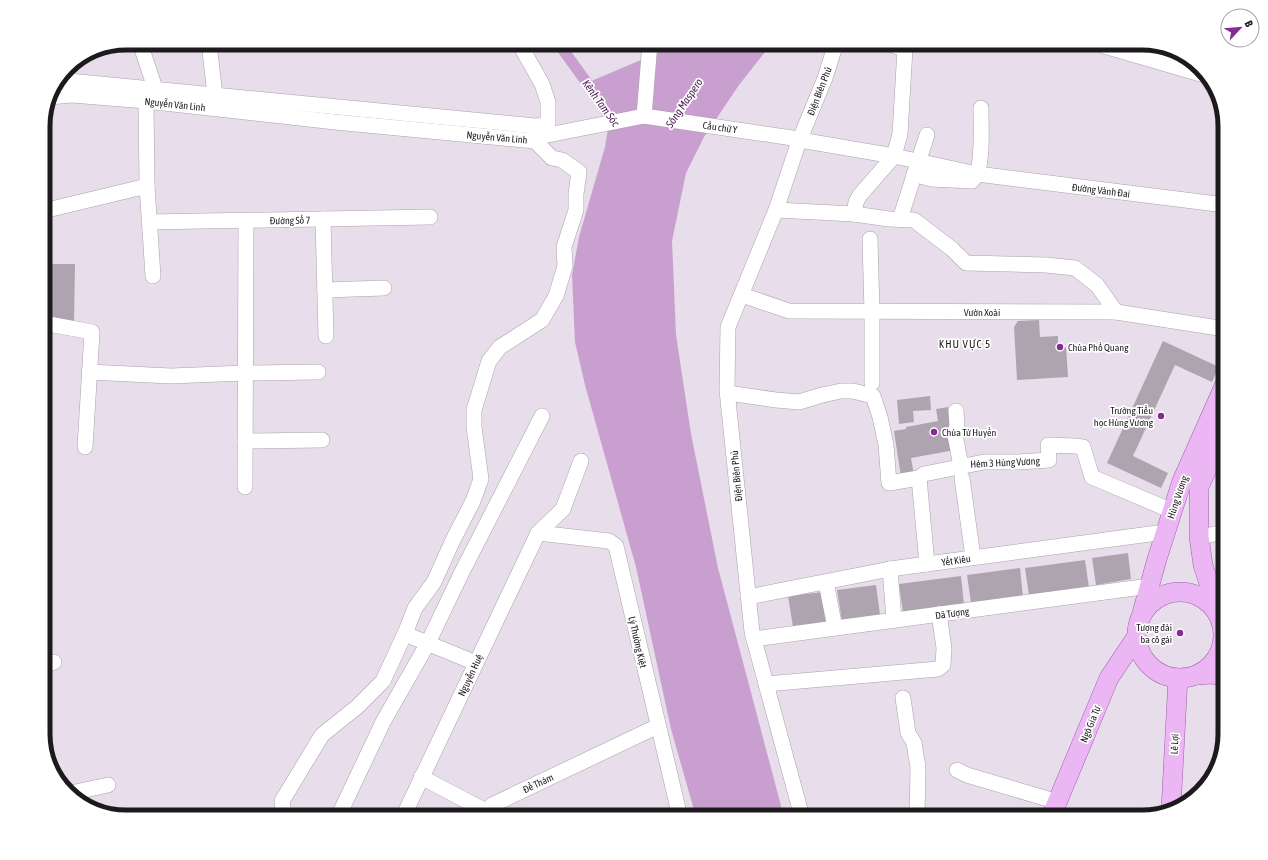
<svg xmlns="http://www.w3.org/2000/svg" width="1268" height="860" font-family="'Asap Condensed',sans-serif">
  <rect width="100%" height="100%" fill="#e8ddea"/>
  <path fill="#c89fcf" d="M677,43H772L739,85L704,137L686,173L672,241L676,335L691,434L718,568L784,817H696L671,729L636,567L585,385L575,342L572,275L579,237L605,147L608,129L599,108L582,85L669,48Z"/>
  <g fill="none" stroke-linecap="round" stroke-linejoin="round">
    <path stroke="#c89fcf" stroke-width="11" d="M558,43L595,94"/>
  </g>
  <g fill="#aea4b0">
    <path d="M46,264H75L74,323H45Z"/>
    <path d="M1039,320L1040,337L1058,336V347H1066L1068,377L1017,380L1014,327L1018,321Z"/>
    <path d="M1163,341L1219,367L1212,382L1175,365L1133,456L1168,473L1161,488L1107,463Z"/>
    <path d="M930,396L931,410L913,411L914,422L899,424L897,400Z"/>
    <path d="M948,407L955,450L911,458L914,475L901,477L894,431L906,429V427L938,421L936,409Z"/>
    <path d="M1128,553L1131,579L1096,585L1092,558Z"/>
    <path d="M1085,560L1089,588L1029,596L1025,568Z"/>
    <path d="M1020,568L1023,597L971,603L967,575Z"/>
    <path d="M961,576L964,605L903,612L899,584Z"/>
    <path d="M876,585L880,615L842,621L837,590Z"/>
    <path d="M823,592L827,622L793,627L788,596Z"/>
  </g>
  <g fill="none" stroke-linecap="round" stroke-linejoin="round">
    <defs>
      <g id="minor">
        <path d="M140,43L153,82L146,101L147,186L153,276"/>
        <path d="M209,43L215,95"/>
        <path d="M1094,43L1204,75"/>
        <path d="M59,80L535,126L548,125V102L542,84L519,43"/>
        <path d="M49,97L72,95L146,101L335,122L535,141L544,136"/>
        <path d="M644,116L650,43"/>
        <path d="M548,135L644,116L799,139"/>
        <path d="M800,139L825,78L836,43"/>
        <path d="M800,140L894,156L977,174L1225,205"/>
        <path d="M799,141L776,210L728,327L727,390L752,632L802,817"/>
        <path d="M914,174L931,179L972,181C974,179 976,176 977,173C983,157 981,126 981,108"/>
        <path d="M776,210L854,214L889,219L914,220L952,249L966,263L1046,265L1075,268L1097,285L1116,312"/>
        <path d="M43,211L147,186"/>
        <path d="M854,214L856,202L860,195L894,156L900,134L905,49L885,43"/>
        <path d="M323,219L326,336"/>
        <path d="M900,219L927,135"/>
        <path d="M150,222L430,217"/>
        <path d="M870,239L872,312V383"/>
        <path d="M325,290L384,288"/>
        <path d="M742,295L789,311L1116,312L1225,329"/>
        <path d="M43,323L92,332L85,447"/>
        <path d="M89,372L171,376L245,373L318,372"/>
        <path d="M728,393L776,400L799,402L822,395L841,391H853L873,396L880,417L886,445L889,483L919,478L924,474L984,462H1018L1049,460L1048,445L1075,446L1083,447L1092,477L1172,511"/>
        <path d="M956,411L957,425L955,435L961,466"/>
        <path d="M245,441L322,440"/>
        <path d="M919,478L927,564"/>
        <path d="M962,478L973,557"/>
        <path d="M245,487L246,221"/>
        <path d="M538,533L609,541L616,546L680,817"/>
        <path d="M1199,537L1225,532"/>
        <path d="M890,569L894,620"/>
        <path d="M826,582L835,628"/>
        <path d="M748,597L890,569L1165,532"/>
        <path d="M405,634L476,663"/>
        <path d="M754,639L1150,586"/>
        <path d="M43,667L54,662"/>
        <path d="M766,684L938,669L943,665L944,648L939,614"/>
        <path d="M903,698L908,733L914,743L918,767L917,817"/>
        <path d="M957,770L967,775L1058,802"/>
        <path d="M421,777L486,811"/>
        <path d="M71,793L108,785"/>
        <path d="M284,817L282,801L322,735L357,707L383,681L406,631L415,608L434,582L453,540L473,501L481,479L474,427V410L489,361L500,347L542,320L556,296L565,266L564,247L576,210V194L579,172L562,160L552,158L535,141"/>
        <path d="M338,817L383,722L428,643L462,572L542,416"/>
        <path d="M403,817L538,533L563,509L581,461"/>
        <path d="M482,817L492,805L658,726"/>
      </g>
      <g id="major">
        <circle cx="1180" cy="635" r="43"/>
        <path d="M1218,611L1203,565L1199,537V487L1225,429"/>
        <path d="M1142,613L1157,559L1182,481L1225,384"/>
        <path d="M1198,675L1212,674L1225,676"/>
        <path d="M1171,809L1178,678"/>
        <path d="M1051,817L1109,678L1137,636"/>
      </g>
    </defs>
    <use href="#minor" stroke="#aba1ad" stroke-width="16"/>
    <use href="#major" stroke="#9b60a6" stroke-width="20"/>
    <use href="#minor" stroke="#fff" stroke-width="15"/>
    <use href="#major" stroke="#ecb6f5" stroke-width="19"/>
  </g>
  <g fill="#862a95" stroke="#fff" stroke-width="1.5">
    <circle cx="1060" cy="347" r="4"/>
    <circle cx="1161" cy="416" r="4"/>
    <circle cx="934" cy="432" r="4"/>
    <circle cx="1180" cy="633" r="4"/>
  </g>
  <g text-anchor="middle" stroke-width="3.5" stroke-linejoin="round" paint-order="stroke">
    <g font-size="10" fill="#1d1a1e" stroke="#fff">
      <text transform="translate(819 91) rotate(-69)" y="4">Điện Biên Phủ</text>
      <text transform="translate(175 104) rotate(6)" y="4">Nguyễn Văn Linh</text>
      <text transform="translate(720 127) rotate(8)" y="4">Cầu chữ Y</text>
      <text transform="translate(497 137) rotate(5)" y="4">Nguyễn Văn Linh</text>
      <text transform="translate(1101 190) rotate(7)" y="4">Đường Vành Đai</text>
      <text transform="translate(290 220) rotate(-1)" y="4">Đường Số 7</text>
      <text x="982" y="316">Vườn Xoài</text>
      <text transform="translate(1005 462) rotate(-3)" y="4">Hẻm 3 Hùng Vương</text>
      <text transform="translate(736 476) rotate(-95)" y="4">Điện Biên Phủ</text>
      <text transform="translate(1177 497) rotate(-71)" y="4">Hùng Vương</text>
      <text transform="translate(956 560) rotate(-8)" y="4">Yết Kiêu</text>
      <text transform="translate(952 613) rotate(-8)" y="4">Dã Tượng</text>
      <text transform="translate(638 642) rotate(77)" y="4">Lý Thường Kiệt</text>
      <text transform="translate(470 675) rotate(-65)" y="4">Nguyễn Huệ</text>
      <text transform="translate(1090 724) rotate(-68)" y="4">Ngô Gia Tự</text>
      <text transform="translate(1174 744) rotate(-87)" y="4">Lê Lợi</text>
      <text transform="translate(538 783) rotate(-25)" y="4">Đề Thám</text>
    </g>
    <g font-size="10" fill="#1d1a1e" stroke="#fff" text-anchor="start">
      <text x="1068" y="351">Chùa Phổ Quang</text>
      <text x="1153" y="414" text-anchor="end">Trường Tiểu<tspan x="1153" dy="12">học Hùng Vương</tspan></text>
      <text x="942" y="436">Chùa Từ Huyền</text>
      <text x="1172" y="631" text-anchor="end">Tượng đài<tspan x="1172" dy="12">ba cô gái</tspan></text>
    </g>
    <g font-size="11" font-style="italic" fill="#4b1954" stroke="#fff">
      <text transform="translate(601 103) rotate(54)" y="4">Kênh Tam Sóc</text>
      <text transform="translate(684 103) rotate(-56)" y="4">Sông Maspero</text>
    </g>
    <g font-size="11" letter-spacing="1" fill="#1d1a1e" stroke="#fff">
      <text x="965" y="348">KHU VỰC 5</text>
    </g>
  </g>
  <path d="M0 0H1268V860H0ZM126 50H1142A76 76 0 0 1 1218 126V734A76 76 0 0 1 1142 810H126A76 76 0 0 1 50 734V126A76 76 0 0 1 126 50Z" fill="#fff" fill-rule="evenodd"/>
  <path fill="none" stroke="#1d1a1e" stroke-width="5" d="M126 50H1142A76 76 0 0 1 1218 126V734A76 76 0 0 1 1142 810H126A76 76 0 0 1 50 734V126A76 76 0 0 1 126 50Z"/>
  <g transform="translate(1240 28) rotate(64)"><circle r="19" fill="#ffffff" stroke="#a5a3a5"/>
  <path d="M0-3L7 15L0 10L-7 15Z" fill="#862a95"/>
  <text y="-6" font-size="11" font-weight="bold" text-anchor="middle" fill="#1d1a1e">B</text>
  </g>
</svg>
